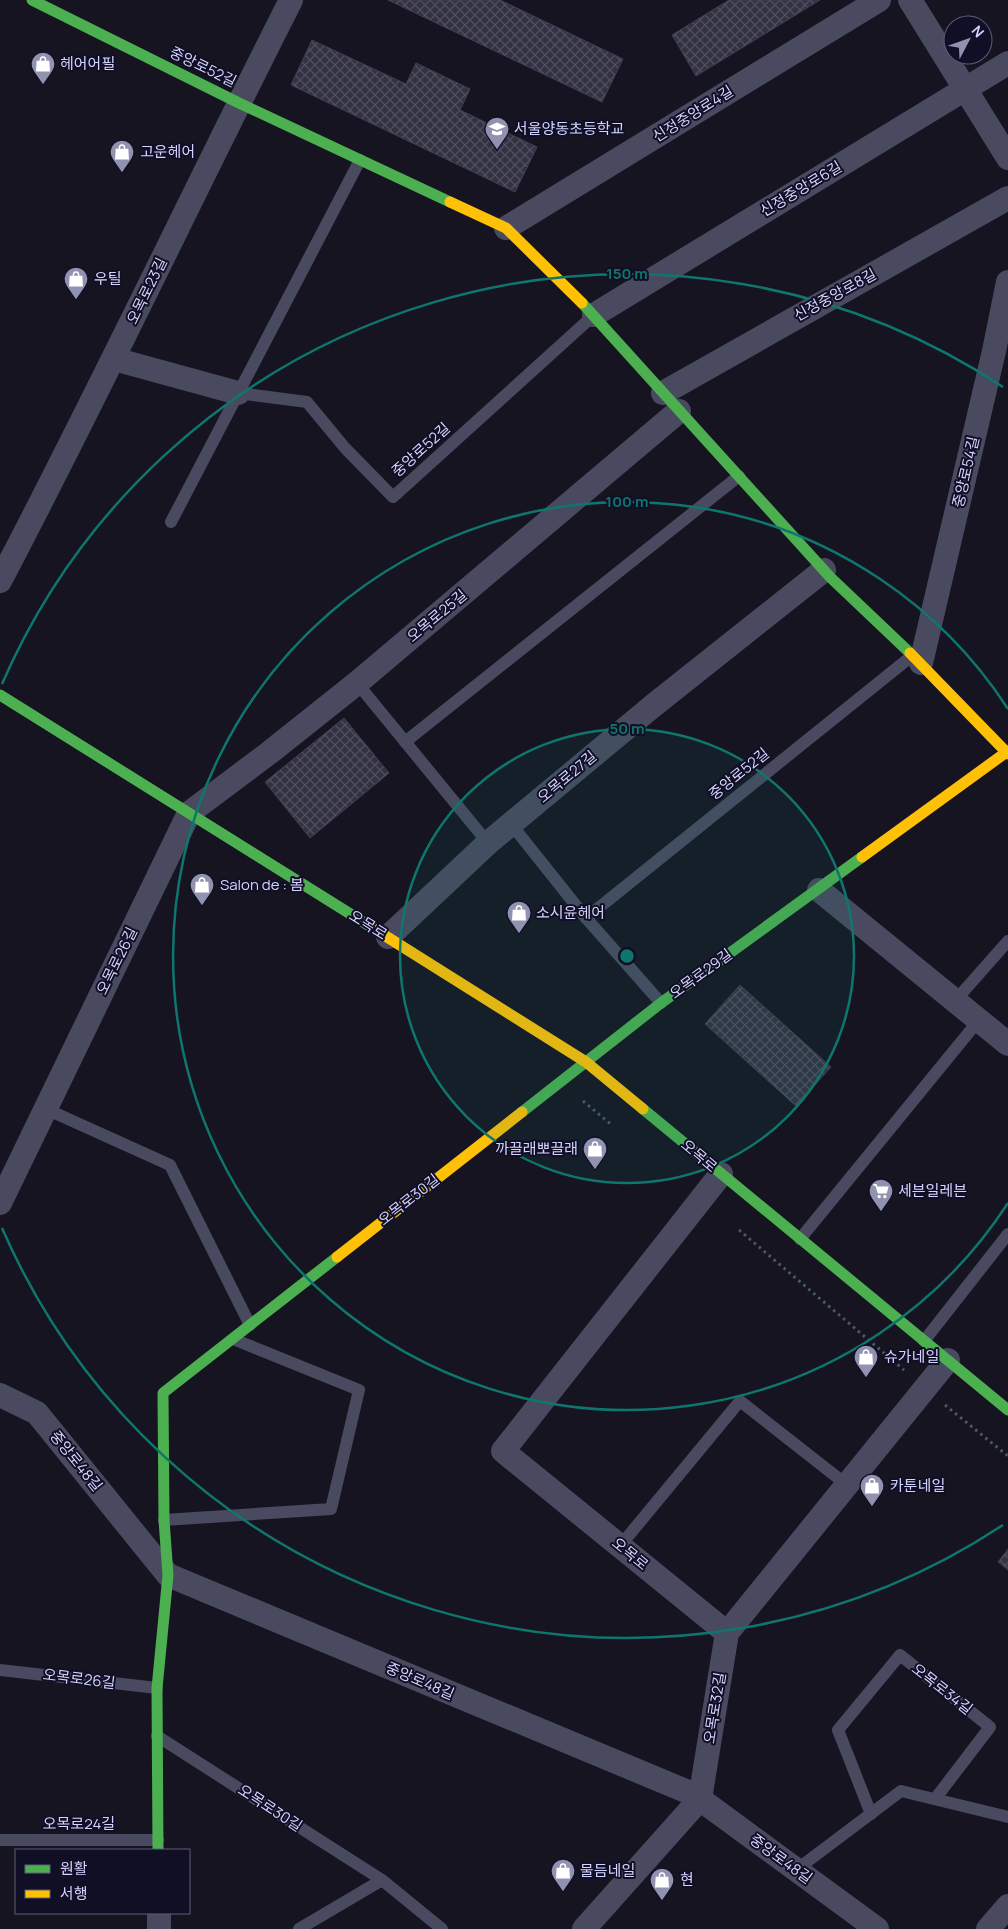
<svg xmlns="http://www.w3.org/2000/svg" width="1008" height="1929" font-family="Manrope,'Noto Sans KR',sans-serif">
  <defs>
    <pattern id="building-cross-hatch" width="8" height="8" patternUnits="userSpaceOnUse" patternTransform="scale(1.25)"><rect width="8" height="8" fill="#333242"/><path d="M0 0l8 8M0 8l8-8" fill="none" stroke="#504f5e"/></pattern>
  </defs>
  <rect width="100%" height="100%" fill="#151420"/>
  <g fill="url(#building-cross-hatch)" stroke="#403f53">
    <path d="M388,0H500L623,59L602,102Z"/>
    <path d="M729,0H820L696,76L672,35Z"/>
    <path d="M312,40L406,84L416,63L470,89L460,110L537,147L515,192L291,85Z"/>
    <path d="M344,718L389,773L310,838L265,782Z"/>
    <path d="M740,985L831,1067L796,1106L705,1024Z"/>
    <path d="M1008,1549V1570L998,1562Z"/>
  </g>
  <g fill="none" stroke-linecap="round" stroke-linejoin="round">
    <g stroke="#4a5b66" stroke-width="3" stroke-dasharray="2.5 4" stroke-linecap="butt">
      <path d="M583,1101L613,1126"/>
      <path d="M739,1230L904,1370"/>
      <path d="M945,1405L1008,1456"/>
    </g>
    <g stroke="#494a60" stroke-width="12">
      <path d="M238,393L307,402L345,448L393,497L594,315"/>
      <path d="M171,522L360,160"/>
      <path d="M357,683L488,843"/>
      <path d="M405,742L739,476"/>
      <path d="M511,824L586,918L661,1003"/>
      <path d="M586,918L913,655"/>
      <path d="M955,1001L1008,941"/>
      <path d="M46,1109L170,1165L250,1325"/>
      <path d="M800,1239L979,1020"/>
      <path d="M924,1341L1008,1234"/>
      <path d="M164,1520L331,1509L359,1390L233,1339"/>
      <path d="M620,1546L740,1401L847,1485"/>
      <path d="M0,1670L157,1688"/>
      <path d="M157,1736L382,1880L442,1929"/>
      <path d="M871,1814L838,1730L900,1655L990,1727L935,1799"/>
      <path d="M0,1840H158"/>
      <path d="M796,1870L901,1791L1008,1817"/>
      <path d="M299,1929L382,1880"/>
    </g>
    <g stroke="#494a60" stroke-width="24">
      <path d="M910,0L1008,158"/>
      <path d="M506,228L879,0"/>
      <path d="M594,315L1008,63"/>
      <path d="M114,359L238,393"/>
      <path d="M663,393L1008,198"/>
      <path d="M0,581C101,389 193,193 291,0"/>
      <path d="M921,663L994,351L1008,282"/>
      <path d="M819,890L1008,1044"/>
      <path d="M388,937L488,843L654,705L824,570"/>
      <path d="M721,1174L503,1451L727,1633"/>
      <path d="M0,1203L189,813L269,753L357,683L679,411"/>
      <path d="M0,1395L37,1413L168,1575L693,1794L877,1929"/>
      <path d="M159,1913V1929"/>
      <path d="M584,1929L700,1799L727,1633L948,1360"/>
      <path d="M988,1929L1008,1906"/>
    </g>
    <g stroke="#4caf50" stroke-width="11">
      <path d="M32,0L239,103L450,202"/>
      <path d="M582,303L830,577L910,653"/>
      <path d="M0,695L376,930"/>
      <path d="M643,1109L1008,1410"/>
      <path d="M522,1112L661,1003L862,857"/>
      <path d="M158,1850L157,1688L168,1575L164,1520L163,1393L337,1257"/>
    </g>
    <g stroke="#ffc107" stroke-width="11">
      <path d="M450,202L506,228L582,303"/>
      <path d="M910,653L1008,754"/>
      <path d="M862,857L1008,751"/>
      <path d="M376,930L586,1062L643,1109"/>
      <path d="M337,1257L522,1112"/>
    </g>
  </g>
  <circle cx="627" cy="956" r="227" fill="#0f766e" fill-opacity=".12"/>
  <g fill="none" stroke="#0f766e" stroke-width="2.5">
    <circle cx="627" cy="956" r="227"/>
    <path d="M1008 1203A454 454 0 1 1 1008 709"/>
    <path d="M1003 1525A682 682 0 0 1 2 1228M2 684A682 682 0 0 1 1003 387"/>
  </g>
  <defs>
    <symbol id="shop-pin" viewBox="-11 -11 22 30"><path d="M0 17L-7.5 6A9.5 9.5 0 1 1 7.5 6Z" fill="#9191b0" stroke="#110f25"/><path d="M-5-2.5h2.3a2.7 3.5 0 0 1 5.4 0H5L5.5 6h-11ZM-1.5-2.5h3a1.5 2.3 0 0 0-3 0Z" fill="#fff"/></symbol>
    <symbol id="school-pin" viewBox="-11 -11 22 30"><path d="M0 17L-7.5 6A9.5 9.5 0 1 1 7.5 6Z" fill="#9191b0" stroke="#110f25"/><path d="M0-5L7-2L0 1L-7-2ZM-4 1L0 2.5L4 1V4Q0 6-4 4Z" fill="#fff"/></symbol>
    <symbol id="supermarket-pin" viewBox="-11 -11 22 30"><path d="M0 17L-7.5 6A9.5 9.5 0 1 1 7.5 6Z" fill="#9191b0" stroke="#110f25"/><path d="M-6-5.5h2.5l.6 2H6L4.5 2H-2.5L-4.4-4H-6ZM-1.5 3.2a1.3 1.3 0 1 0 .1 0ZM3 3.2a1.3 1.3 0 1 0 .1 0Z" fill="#fff"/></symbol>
  </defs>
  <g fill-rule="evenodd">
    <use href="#shop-pin" x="29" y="50" width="28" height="38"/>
    <use href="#school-pin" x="483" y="115" width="28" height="38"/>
    <use href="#shop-pin" x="108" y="138" width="28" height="38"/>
    <use href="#shop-pin" x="62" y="265" width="28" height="38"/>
    <use href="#shop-pin" x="188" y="871" width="28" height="38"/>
    <use href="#shop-pin" x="505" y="899" width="28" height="38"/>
    <use href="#shop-pin" x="581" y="1135" width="28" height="38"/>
    <use href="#supermarket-pin" x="867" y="1177" width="28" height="38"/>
    <use href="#shop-pin" x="852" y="1343" width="28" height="38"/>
    <use href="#shop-pin" x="858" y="1472" width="28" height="38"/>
    <use href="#shop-pin" x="549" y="1857" width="28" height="38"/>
    <use href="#shop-pin" x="648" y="1866" width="28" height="38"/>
  </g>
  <g text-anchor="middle" stroke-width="4" stroke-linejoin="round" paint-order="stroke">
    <g font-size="15" fill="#d4d4fe" stroke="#110f25" text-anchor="start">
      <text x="60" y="69">헤어어필</text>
      <text x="514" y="134">서울양동초등학교</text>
      <text x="140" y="157">고운헤어</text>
      <text x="94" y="284">우틸</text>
      <text x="220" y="890">Salon de : 봄</text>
      <text x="536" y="918">소시윤헤어</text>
      <text x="578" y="1154" text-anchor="end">까끌래뽀끌래</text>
      <text x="898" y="1196">세븐일레븐</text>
      <text x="884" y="1362">슈가네일</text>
      <text x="890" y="1491">카툰네일</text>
      <text x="580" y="1876">물듬네일</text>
      <text x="680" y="1885">현</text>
    </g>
    <g font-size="15" fill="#d4d4fe" stroke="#110f25">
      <text transform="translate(203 67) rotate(26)" y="5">중앙로52길</text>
      <text transform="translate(693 114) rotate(-32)" y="5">신정중앙로4길</text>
      <text transform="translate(801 189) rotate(-31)" y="5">신정중앙로6길</text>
      <text transform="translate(147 291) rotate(-64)" y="5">오목로23길</text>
      <text transform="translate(835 295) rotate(-29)" y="5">신정중앙로8길</text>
      <text transform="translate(421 450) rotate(-42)" y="5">중앙로52길</text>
      <text transform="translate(966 472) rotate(-77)" y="5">중앙로54길</text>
      <text transform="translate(437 616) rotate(-40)" y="5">오목로25길</text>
      <text transform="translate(739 774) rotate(-39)" y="5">중앙로52길</text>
      <text transform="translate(567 777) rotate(-40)" y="5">오목로27길</text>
      <text transform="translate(368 925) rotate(32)" y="5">오목로</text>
      <text transform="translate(117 961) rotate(-64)" y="5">오목로26길</text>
      <text transform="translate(701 974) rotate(-36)" y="5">오목로29길</text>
      <text transform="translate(699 1156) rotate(40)" y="5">오목로</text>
      <text transform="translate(409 1200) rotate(-38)" y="5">오목로30길</text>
      <text transform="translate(76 1461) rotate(51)" y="5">중앙로48길</text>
      <text transform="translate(630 1554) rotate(39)" y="5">오목로</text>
      <text transform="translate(79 1679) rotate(7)" y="5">오목로26길</text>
      <text transform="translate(420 1681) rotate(23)" y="5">중앙로48길</text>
      <text transform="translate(942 1689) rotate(38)" y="5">오목로34길</text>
      <text transform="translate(715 1708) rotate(-81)" y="5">오목로32길</text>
      <text transform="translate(270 1808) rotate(33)" y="5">오목로30길</text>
      <text x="79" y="1829">오목로24길</text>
      <text transform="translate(781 1859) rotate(36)" y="5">중앙로48길</text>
    </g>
  </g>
  <circle cx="627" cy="956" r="8" fill="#0f766e" stroke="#110f25" stroke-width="2.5"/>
  <g font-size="15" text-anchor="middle" font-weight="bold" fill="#0f766e" stroke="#110f25" stroke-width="4" stroke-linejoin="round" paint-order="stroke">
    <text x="627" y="279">150 m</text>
    <text x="627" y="507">100 m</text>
    <text x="627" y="734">50 m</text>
  </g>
  <rect x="15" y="1849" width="175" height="65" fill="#110f25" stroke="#5f5e7c"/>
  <rect x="25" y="1865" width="25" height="8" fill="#4caf50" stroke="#5f5e7c"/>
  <text x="60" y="1874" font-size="15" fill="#d4d4fe">원활</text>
  <rect x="25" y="1890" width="25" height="8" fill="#ffc107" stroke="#5f5e7c"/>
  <text x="60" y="1899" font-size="15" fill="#d4d4fe">서행</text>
  <g transform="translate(968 40) rotate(49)"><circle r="24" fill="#110f25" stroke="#5f5e7c"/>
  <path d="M0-4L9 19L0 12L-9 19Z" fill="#9191b0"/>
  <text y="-8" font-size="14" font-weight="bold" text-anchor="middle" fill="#d4d4fe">N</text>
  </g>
</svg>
